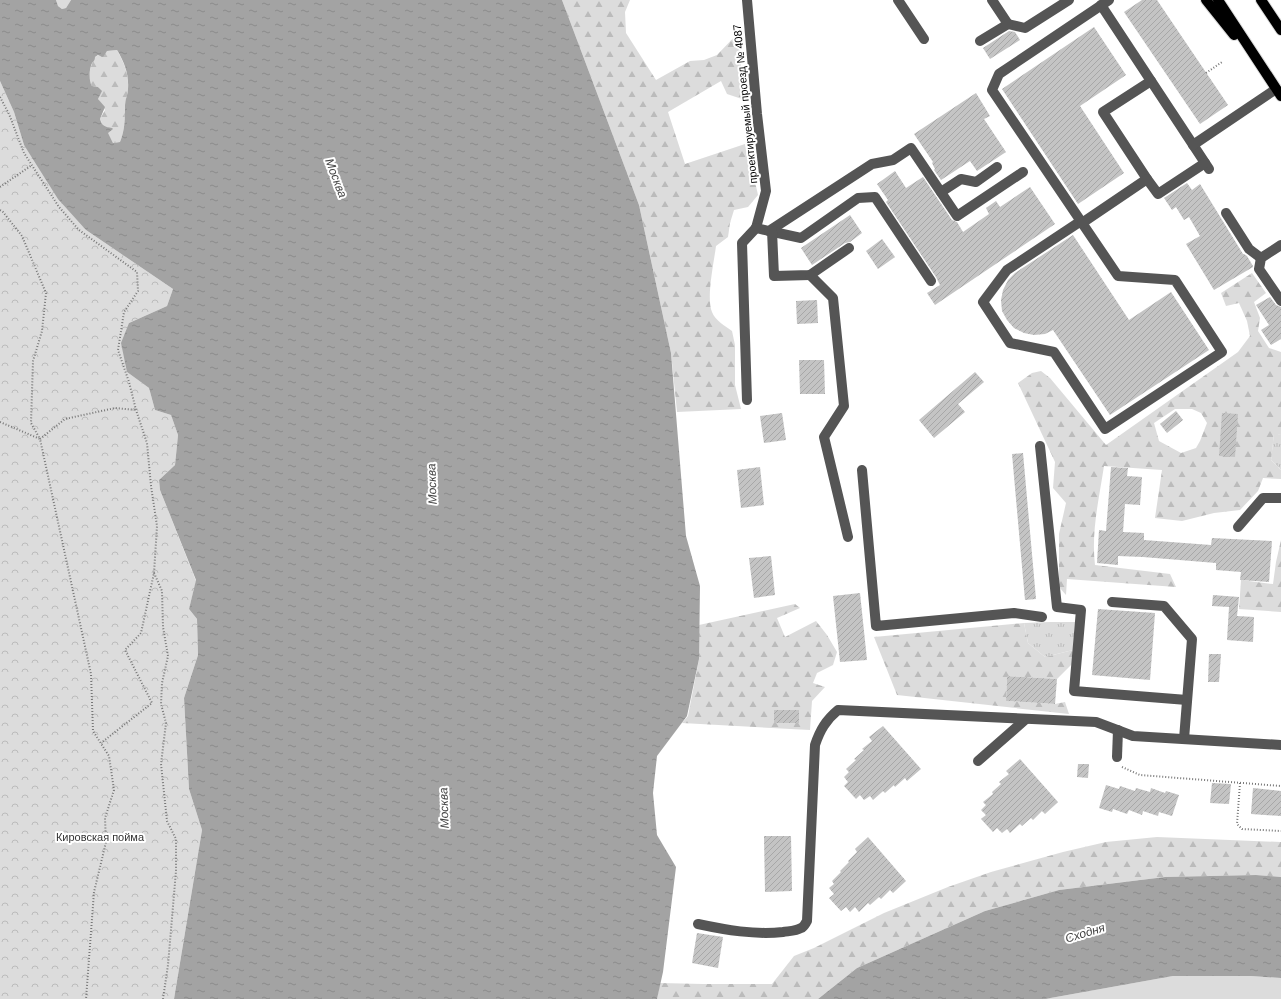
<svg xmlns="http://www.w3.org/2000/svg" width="1281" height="999" font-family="Arial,sans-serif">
  <defs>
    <pattern id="grass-tufts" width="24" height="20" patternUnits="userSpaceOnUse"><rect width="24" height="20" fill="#dcdcdc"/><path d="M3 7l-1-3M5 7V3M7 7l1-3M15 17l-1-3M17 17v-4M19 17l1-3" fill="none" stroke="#bbb"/></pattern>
    <pattern id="forest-firs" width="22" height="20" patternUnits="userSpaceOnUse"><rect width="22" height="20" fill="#dcdcdc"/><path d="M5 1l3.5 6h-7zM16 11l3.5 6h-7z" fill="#bbb"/></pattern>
    <pattern id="park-crowns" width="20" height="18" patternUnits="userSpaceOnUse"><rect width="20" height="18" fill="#dcdcdc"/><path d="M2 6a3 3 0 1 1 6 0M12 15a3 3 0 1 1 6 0" fill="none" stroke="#bbb"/></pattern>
    <pattern id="water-ripples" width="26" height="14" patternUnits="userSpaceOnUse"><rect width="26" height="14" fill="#a3a3a3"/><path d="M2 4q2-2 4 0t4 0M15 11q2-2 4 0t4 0" fill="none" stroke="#8b8b8b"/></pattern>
    <pattern id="building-hatch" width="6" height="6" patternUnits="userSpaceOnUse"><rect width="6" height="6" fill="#c4c4c4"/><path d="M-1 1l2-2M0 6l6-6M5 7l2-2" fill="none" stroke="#a7a7a7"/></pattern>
  </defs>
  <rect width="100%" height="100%" fill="#fff"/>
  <g fill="url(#grass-tufts)">
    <path d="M1274,433L1281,435V470L1271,460Z"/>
    <path d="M1049,622H1075L1073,650L1045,657L1028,643L1024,623Z"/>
  </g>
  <g fill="url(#forest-firs)" fill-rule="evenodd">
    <path d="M56,0H71L66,8L62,9L58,6Z"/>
    <path d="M562,0H630L625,12L626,33L656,80L690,61L704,60L717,55L740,31L742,99L727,94L721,81L668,112L685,164L745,144L747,156L752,168L758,195L748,207L734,210L730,223L728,237L716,246C714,262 706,298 712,312C715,320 725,326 732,331L735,345V385L741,409L677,412L671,353L639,205Z"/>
    <path d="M117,50C124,63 129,74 128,89C128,95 125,100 125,105C125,118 125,130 120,142L113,143C109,135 103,127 100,119L105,110L98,99L101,91L98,87L92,86C86,78 91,65 95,57L107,51Z"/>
    <path d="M1252,273L1266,293L1254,302L1260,318L1258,331L1269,348L1281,352V435L1274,434L1271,460L1281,470V479L1263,478L1258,491L1240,510L1214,513L1182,521L1155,518L1162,470L1104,466C1099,499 1091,532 1095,565L1170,574L1176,587L1067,579L1066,595L1059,587V534L1066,503L1053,488L1055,462L1018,383L1032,373L1041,371L1050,378L1106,445L1238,352L1250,336L1247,321L1239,303L1226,306L1221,293ZM1175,409H1192L1201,413L1207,423L1200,441L1196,448L1181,453L1159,441L1154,423Z"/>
    <path d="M1281,540V612L1239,609L1241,580L1273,584L1276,562Z"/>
    <path d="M795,604L800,608L777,618L785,637L816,621L827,635L837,652L833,665L817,673L813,683L825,687L812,701L810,730L682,723L688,716L699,659V625ZM799,710V723H775L774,711Z"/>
    <path d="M1024,623L1028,643L1045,657L1073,650L1072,664L1057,679L1007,676L1006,701L1055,704L1065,702L1069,714L897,695L874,637Z"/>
    <path d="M1157,837L1281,842V877L1256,875L1165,877L1059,890L985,911L857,968L818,999H657L660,983L703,984H772L794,956L814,948L884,913L948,887L991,872L1063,852L1106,842Z"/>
  </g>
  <path fill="url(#park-crowns)" d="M0,81L14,112L24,145L86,230L173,289L167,306L129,323L127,372L149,388L155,410L171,415L178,435L175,465L159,480L160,490L196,581L189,609L197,619L198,655L184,698L189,789L202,830L174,999H0Z"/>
  <path fill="#dcdcdc" d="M1173,976H1251L1281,978V999H1045Z"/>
  <g fill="url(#water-ripples)" fill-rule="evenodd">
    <path d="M0,0H56L58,6L62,9L66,8L71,0H562L639,205L671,353L686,536L700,586L699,659L687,716L657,756L653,793L657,835L676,867L663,972L657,999H174L202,830L189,789L184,698L198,655L197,619L189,609L196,580L160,490L159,480L175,465L178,435L171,415L155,410L149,388L127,372L121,343L129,323L167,306L173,289L86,230L58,199L24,145L14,112L0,81ZM117,50C125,63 129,75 128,89C128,94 125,100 125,105C125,118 125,130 120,142L113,143L108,133L113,129L112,128C105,127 102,126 100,119L105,107L98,99L102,91L98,87L92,86C89,82 89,71 91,66C92,61 95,62 95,57L98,55L103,57L107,51Z"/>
    <path d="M1256,875L1281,877V978L1251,976H1173L1045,999H818L857,968L985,911L1059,890L1165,877Z"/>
  </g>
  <g fill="url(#building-hatch)">
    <path d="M1142,0H1157L1228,105L1200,124L1124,12Z"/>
    <path d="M1094,27L1126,75L1080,106L1124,173L1078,204L1002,89Z"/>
    <path d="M1009,31L1015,32L1020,40L990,59L983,48Z"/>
    <path d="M976,93L990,116L984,119L1006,152L977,171L970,161L941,180L934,170L935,169L932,163L933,162L914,134Z"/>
    <path d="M895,171L906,188L923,177L952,220L957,222L963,232L989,214L986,208L996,201L1000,207L1030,187L1055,224L935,305L927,293L940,285L936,277L886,202L888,200L877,184Z"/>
    <path d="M1187,183L1192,190L1200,184L1243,254H1244L1247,256L1253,266V267L1214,290L1186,244L1200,236L1189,217L1184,220L1176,207L1172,210L1164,198Z"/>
    <path d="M850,215L862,233L850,242L845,243L812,265L801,248Z"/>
    <path d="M1073,235L1129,320L1171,292L1209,350L1110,415L1053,330L1045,334L1034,335L1024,333L1014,328L1007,320L1002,311L1001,300L1003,290L1008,280L1015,273Z"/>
    <path d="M882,239L895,257L878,269L866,251Z"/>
    <path d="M1270,297L1276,305L1281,307V339L1271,345L1261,330L1269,325L1256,305Z"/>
    <path d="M817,300L818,323L797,324L796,301Z"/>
    <path d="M799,360H824L825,394H800Z"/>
    <path d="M975,372L984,382L958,404L965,412L934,438L919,420Z"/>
    <path d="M1176,411L1183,420L1167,433L1160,424Z"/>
    <path d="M782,413L786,440L764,443L760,416Z"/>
    <path d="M1222,413L1238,414L1235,457L1219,456Z"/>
    <path d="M1023,453L1036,599L1025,600L1012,454Z"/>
    <path d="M760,467L764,505L741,508L737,470Z"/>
    <path d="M1111,467L1128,468L1127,476L1142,477L1140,505L1125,504L1123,532L1144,533V540L1211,545L1212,538L1272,541L1269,582L1240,580L1241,572L1216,570V563L1143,557L1118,556V565L1097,563L1099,530L1106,531Z"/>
    <path d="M771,556L775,595L754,598L749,558Z"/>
    <path d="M860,593L867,660L840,662L833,596Z"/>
    <path d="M1213,595L1239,597L1237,616L1254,617L1253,642L1227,640L1229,607L1212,606Z"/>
    <path d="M1098,609L1155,613L1150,680L1092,675Z"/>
    <path d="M1209,654H1221L1219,682H1208Z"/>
    <path d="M1007,676L1057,679L1055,704L1006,701Z"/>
    <rect x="774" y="710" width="25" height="13"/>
    <path d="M883,726L921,769L907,781L905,778L895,787L894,785L885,793L883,791L873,800L870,796L864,800L860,795L856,799L844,786L848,782L844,777L849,772L846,769L856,760L854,759L864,750L862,749L872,741L869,737Z"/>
    <path d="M1020,759L1058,802L1045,814L1042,811L1033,820L1031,818L1022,826L1020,824L1010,833L1007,829L1002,833L997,828L993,832L981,819L986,815L981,810L986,805L983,802L993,794L992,792L1001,784L999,782L1009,774L1006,771Z"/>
    <path d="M1078,764H1089L1088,778L1077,777Z"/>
    <path d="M1212,783L1231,784L1229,804L1210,803Z"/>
    <path d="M1106,785L1119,789L1120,786L1135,791L1136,788L1150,792L1151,788L1165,793L1166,791L1179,795L1172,816L1159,812L1158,816L1143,811L1142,815L1129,810L1127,814L1113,809L1112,812L1099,808Z"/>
    <path d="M1253,788L1281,791V816L1251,814Z"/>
    <path d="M764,836H791L792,891L765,892Z"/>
    <path d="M868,837L906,881L893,893L890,890L881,899L879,897L870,905L868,903L859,912L855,907L850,912L846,907L841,911L829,898L834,894L829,888L834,884L832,881L841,872L840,871L849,862L848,861L857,852L855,849Z"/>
    <path d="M697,933L723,937L718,968L692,963Z"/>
  </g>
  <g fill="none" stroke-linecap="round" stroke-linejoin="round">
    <defs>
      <g id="major">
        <path d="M1206,0L1234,35"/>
        <path d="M1218,0L1281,96"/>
        <path d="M1261,0L1281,30"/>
      </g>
    </defs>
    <use href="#major" stroke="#dbdbdb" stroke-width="12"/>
    <g stroke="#777" stroke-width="2" stroke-dasharray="1 2" stroke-linecap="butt">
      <path d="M1206,73L1222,62"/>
      <path d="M0,97L9,114L24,153L59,207L79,230L137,272L138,291L124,312L118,350L129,382L136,410L147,443L151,486L157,526L154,573L141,633L125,650L152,703L101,743"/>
      <path d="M0,187L32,165"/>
      <path d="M0,210L3,212L22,236L46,293L42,331L33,361L31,423L40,439L65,419L115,408L136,410"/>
      <path d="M0,422L40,439L91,674L93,731L109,756L114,790L105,818L106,842L94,892L86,999"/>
      <path d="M154,573L162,591L163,627L168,656L162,683L161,704L166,723L161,764L167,821L176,839V871L168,965L163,999"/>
      <path d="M1122,767L1140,775L1281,786"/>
      <path d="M1240,783L1237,824L1242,829L1281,831"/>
    </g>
    <g stroke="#555" stroke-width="10">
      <path d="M747,0L757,114L766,191L756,228"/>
      <path d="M898,0L924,39"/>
      <path d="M1101,5L1209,169"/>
      <path d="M1008,24L1025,28L1069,0"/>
      <path d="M980,41L1008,24L992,0"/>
      <path d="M1193,145L1276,89"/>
      <path d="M1147,179L1103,112L1151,81"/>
      <path d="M941,192L961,179L976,182L997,167"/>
      <path d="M1226,213L1249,249L1261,258"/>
      <path d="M1081,221L1007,270L983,302L1010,343L1054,352L1105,429L1222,352L1175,280L1118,276L992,90L999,74L1109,0"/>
      <path d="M1082,223L1147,179L1158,194L1205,163"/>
      <path d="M756,228L769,231L872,164L893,160L911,148L957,216L1023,172"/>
      <path d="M769,231L801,238L858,198L875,197L931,281"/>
      <path d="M772,231L774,276L810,275L849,248"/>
      <path d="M1281,245L1261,258L1259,269L1281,301"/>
      <path d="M810,275L833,298L844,406L824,437L848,537"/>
      <path d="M747,400L742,243L756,228"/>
      <path d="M1040,446L1057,607L1081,610L1074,691L1187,700"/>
      <path d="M862,470L876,626L1014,613L1042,617"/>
      <path d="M1238,527L1263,498H1281"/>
      <path d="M1112,602L1164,606L1192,639L1184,739"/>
      <path d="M1117,757L1118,730"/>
      <path d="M978,761L1026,719"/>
      <path d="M698,924C726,930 754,935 783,932C789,931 796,931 801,928C804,927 805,924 807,921L815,745C820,730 826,720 838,710L1096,722L1133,736L1281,745"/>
    </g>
    <use href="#major" stroke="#000" stroke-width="10"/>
  </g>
  <g text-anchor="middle" stroke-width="4" stroke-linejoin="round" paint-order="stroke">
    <g font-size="11" fill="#000" stroke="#fff">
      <text transform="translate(745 104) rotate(-96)" y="4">проектируемый проезд № 4087</text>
    </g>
    <g font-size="11" fill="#333" stroke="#fff">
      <text x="100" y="841">Кировская пойма</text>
    </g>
    <g font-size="12" font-style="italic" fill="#444" stroke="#fff">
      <text transform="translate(336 178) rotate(69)" y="4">Москва</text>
      <text transform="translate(432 484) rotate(-92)" y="4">Москва</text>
      <text transform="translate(444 808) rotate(-92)" y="4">Москва</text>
      <text transform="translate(1085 933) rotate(-17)" y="4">Сходня</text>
    </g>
  </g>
</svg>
